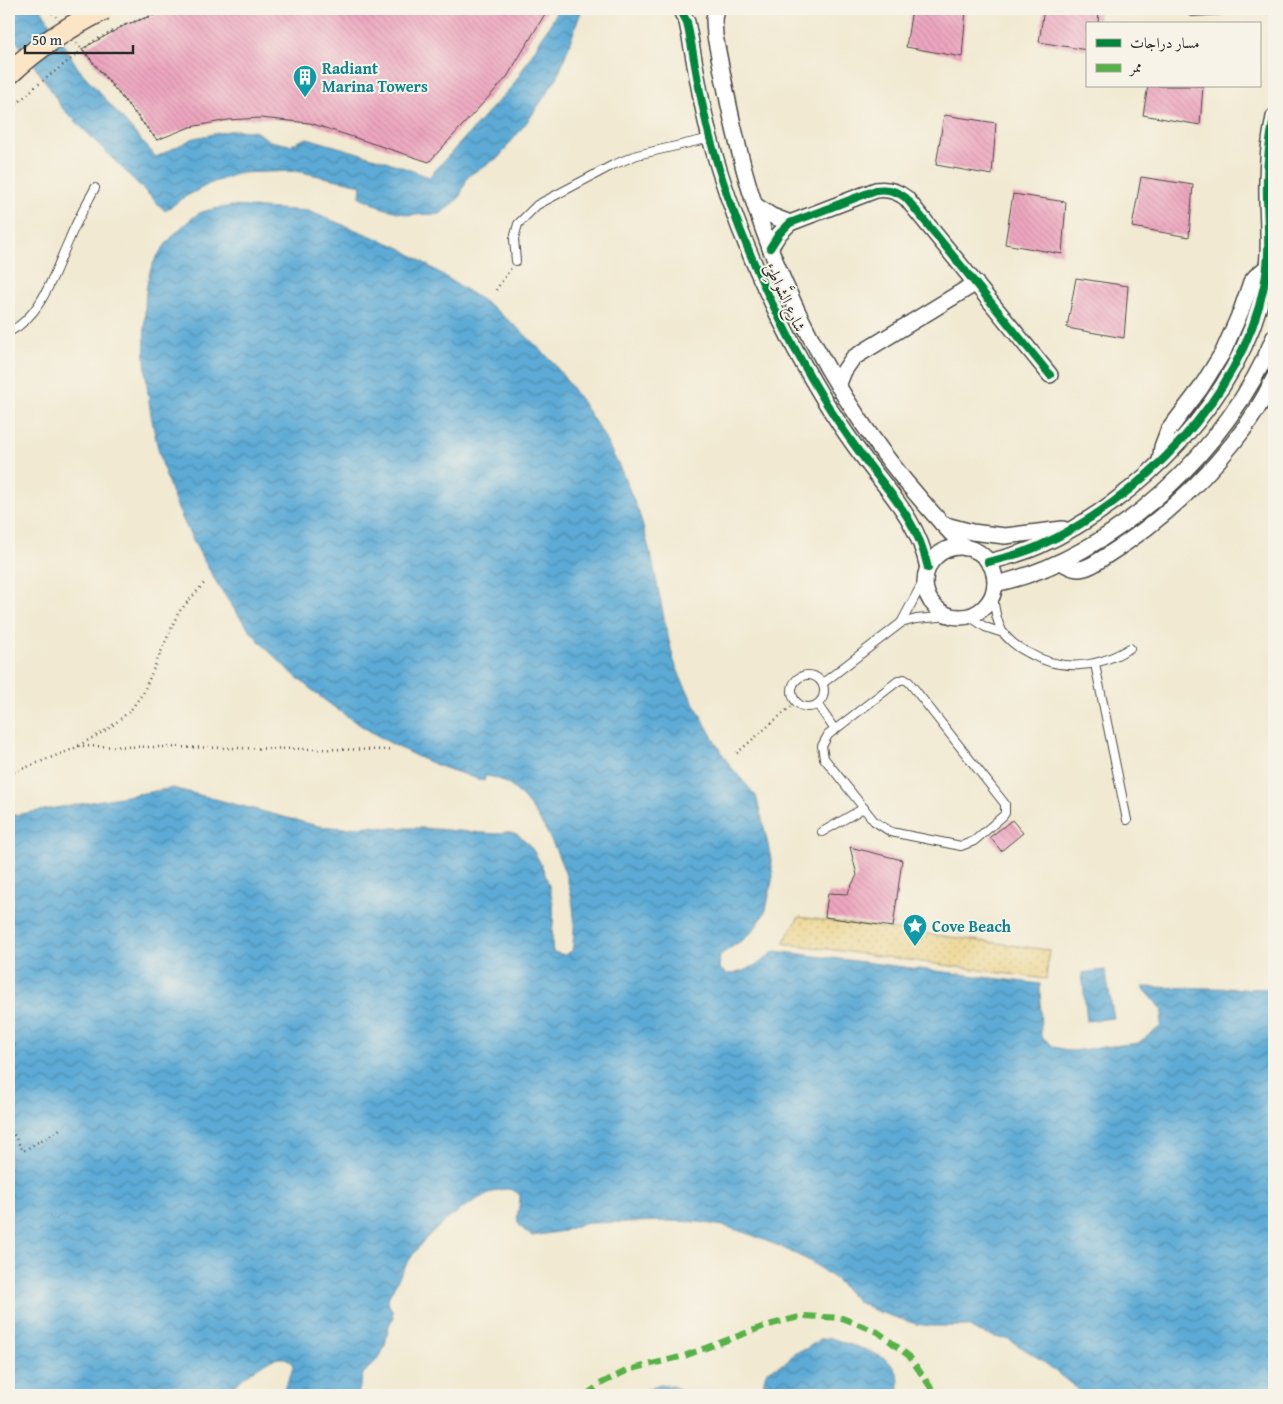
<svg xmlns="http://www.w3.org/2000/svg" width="1283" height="1404" font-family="'Gentium Book Plus',Amiri,serif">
  <defs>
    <pattern id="sand-dots" width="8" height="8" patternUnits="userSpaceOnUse" patternTransform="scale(1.25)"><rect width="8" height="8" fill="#eeda9e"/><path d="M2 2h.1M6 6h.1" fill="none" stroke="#cb8" stroke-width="1.8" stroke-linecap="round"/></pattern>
    <pattern id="water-waves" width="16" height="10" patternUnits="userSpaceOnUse" patternTransform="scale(1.25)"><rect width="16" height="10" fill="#5caad5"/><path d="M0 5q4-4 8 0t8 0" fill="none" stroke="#4c8bad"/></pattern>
    <pattern id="building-back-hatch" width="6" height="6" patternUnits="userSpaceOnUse" patternTransform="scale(1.25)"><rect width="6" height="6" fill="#eda6bf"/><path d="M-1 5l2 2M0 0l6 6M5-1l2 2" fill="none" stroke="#cb8fa4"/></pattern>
  </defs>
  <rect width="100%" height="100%" fill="#f7f3e8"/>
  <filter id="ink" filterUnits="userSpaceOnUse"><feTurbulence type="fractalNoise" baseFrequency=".02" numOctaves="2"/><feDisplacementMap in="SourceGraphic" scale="10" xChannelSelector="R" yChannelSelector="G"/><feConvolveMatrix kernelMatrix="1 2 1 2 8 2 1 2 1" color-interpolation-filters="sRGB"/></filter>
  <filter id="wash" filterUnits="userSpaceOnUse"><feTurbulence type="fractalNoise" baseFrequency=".0096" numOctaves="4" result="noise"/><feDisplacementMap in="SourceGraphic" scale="20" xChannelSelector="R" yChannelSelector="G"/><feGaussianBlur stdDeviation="1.12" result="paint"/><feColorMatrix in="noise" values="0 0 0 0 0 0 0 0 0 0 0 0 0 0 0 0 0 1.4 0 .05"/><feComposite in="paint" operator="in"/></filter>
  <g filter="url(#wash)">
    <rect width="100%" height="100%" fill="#f1e9d1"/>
    <path fill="url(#sand-dots)" stroke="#8c8264" d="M799,917L1049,950L1046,979L783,943Z"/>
    <g fill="url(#water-waves)" stroke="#446a80">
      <path d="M9,9H41L78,68L156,157L194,138L234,130L255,131L270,141L290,145L307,138L386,161L429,177L514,84L555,16L556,9H582L558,76L530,118L499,157L468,176L459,198L440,214L409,215L383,208L360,197L361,185L296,171L239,173L209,184L183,198L165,211L61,107L48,85L9,31Z"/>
      <path d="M232,206L308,211L401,248L491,306L520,330L551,360L578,396L602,433L622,472L639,513L652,559L667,633L674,661L682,681L715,742L730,766L756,796L765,831L771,859L773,876L766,910L758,924L748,936L720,955L719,968L726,974C745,974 760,963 775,951L1040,984L1041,1036L1054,1047L1071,1051L1138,1043L1160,1027L1163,1010L1142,987L1274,989V1395H1085L1040,1359L1008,1339L999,1338L978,1332L968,1326H931L916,1324L876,1311L857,1301L835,1279L810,1261L779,1246L749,1234L724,1226L698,1222L671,1221L589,1223L578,1225L564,1231L532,1236C509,1221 520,1217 520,1195C515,1191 512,1189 506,1189C483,1189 431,1229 418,1248C406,1263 397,1281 388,1298L389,1305L392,1310L393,1318L389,1325L385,1345L380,1357L363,1374L358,1395H282C284,1383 293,1376 293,1364C290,1361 287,1358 283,1358C267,1356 235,1383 226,1395H9V816L173,788L318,826L344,828L370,826L390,828H423L496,834C501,833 506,831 511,832C535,838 551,884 553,906C555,922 550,937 553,952L565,955L572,951C575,931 575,913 571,894C564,859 527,777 485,776L484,781C461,773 436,766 414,755C357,728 305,689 261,643C227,605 200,557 179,511C153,450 142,381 145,316C145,300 146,281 152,266C160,248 181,225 198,214C207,209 222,208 232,206Z"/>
      <path d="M1105,970L1114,1018L1087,1021L1082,973Z"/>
      <path d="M829,1338C836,1339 841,1342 848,1344C873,1352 908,1361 897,1395H761C764,1387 763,1379 767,1371L787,1362L795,1352L806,1349L820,1339Z"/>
      <path d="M660,1385C671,1385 677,1386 685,1395H640L644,1391Z"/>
    </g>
    <g id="blocks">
      <g fill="url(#building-back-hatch)">
        <path d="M171,9H548L507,77L429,162L310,123L260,118L228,120L190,127L157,140L82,49L125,25Z"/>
        <path d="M912,9H966L962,57L906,47Z"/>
        <path d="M1044,9H1099L1098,24H1087V50L1039,42Z"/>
        <path d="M1148,86H1203L1200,125L1143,115Z"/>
        <path d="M944,115L996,123L992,175L936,165Z"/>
        <path d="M1141,177L1193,185L1189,237L1132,227Z"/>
        <path d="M1013,194L1066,202L1062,254L1005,244Z"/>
        <path d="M1076,278L1128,286L1124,338L1067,328Z"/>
        <path d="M1012,820L1023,833L1001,851L990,837Z"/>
        <path d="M850,847L902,860L893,927L825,917L828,893L847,894L857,875Z"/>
      </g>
    </g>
  </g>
  <g filter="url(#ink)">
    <use href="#blocks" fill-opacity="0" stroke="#494844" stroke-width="1"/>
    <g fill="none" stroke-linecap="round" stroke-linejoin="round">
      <defs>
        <g id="service">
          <path d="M1187,9L1192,12L1240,9"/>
          <path d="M1268,9L1274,10"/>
          <path d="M516,261L514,239L518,224L537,205L613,165L637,155L711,138"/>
          <path d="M9,332C43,315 54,272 69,240C76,222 86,205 95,188"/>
          <path d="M993,594C994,607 996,620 1002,631C1007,639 1017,647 1025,651C1060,672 1096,669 1130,648"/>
          <path d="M969,616L985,627L1003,633"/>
          <path d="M901,623L916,619L951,616"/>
          <path d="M1095,664L1127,820"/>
          <circle cx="808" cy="691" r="16"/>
          <path d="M904,679L909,682L1005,804V813L1003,816L974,841L961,846L891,832L874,821L824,758L822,746L828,735L898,681Z"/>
          <path d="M823,683L901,623L925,578"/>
          <path d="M818,705L835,730"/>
          <path d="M822,832L864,808"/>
        </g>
        <g id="minor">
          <path d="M680,9L687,22C695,61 700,100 710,138C729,210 760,282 795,349C816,388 839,426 866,461C893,497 918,522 928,568"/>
          <path d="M716,9L714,19L715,36C726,92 737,151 755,206C788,306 839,399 905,481C925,504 944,528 966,548"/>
          <path d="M755,205L772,216L790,223"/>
          <path d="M770,248L779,234L790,223L876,190C888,188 897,191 906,198L1050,375"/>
          <path d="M838,386L844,371L853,358L976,283"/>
          <path d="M1160,462L1162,447L1168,431L1200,389L1223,352L1241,311L1251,282L1256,276L1267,267"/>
          <path d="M942,524L972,532L1005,536L1063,529"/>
          <circle cx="960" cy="582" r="35"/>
          <path d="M988,562C1005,558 1023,553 1039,546C1139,501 1242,397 1264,286C1272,249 1266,217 1267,181C1267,159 1270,138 1274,117"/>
          <path d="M1061,562C1066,565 1072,569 1078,569C1089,569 1098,561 1106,556C1154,526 1198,487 1234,442C1250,422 1263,401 1274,378"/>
          <path d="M995,584C1113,559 1230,447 1274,337"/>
        </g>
      </defs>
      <use href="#service" stroke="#494844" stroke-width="10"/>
      <use href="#minor" stroke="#494844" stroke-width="18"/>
      <g stroke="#494844" stroke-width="2.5" stroke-dasharray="1 4" stroke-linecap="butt">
        <path d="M49,9L56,17"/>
        <path d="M660,9L661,10"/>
        <path d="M125,25L171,9"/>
        <path d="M77,43L157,140"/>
        <path d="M496,290L511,268"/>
        <path d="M78,746L389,750"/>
        <path d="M737,753L796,702"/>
        <path d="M9,774L73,749L108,729L130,711L143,693L178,613L206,581"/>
        <path d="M9,1047L15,1044"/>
        <path d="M9,1126L23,1151L62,1128"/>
      </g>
      <use href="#service" stroke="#fff" stroke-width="8"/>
      <use href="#minor" stroke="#fff" stroke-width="15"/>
      <defs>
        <path id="secondary-bridge" d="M9,74C36,48 70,26 104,9"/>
      </defs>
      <use href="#secondary-bridge" stroke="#494844" stroke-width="24" stroke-linecap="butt"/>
      <path stroke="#494844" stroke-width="2.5" stroke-dasharray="1 4" stroke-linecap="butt" d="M9,111L35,87L94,41L125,25"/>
      <use href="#secondary-bridge" stroke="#fce5c4" stroke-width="21"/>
      <path stroke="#56b246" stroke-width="6" stroke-dasharray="12 6" stroke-linecap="butt" d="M586,1395L602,1383L628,1370L684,1356L765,1326L803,1316L842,1318L878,1332L909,1356L936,1395"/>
      <defs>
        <g id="cycleway">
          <path d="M680,9L687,22C695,61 700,100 710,138C729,210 760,282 795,349C816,388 839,426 866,461C893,497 918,522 928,568"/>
          <path d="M770,248L779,234L790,223L876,190C888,188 897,191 906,198L1050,375"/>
          <path d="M988,562C1005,558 1023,553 1039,546C1139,501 1242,397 1264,286C1272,249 1266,217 1267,181C1267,159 1270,138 1274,117"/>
        </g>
      </defs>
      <use href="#cycleway" stroke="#f7f3e8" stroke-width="11"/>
      <use href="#cycleway" stroke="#00873e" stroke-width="8"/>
    </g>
  </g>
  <defs>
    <symbol id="building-pin" viewBox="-11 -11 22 30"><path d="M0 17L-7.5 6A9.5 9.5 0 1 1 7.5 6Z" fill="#0f9aa8" stroke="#f7f3e8"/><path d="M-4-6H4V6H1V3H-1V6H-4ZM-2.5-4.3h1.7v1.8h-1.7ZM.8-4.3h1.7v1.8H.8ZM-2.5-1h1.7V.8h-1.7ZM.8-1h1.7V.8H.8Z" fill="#fff"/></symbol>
    <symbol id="sight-pin" viewBox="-11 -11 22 30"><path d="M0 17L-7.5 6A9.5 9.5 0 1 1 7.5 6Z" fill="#0f9aa8" stroke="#f7f3e8"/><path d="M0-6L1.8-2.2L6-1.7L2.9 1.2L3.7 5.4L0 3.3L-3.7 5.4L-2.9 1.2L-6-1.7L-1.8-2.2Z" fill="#fff"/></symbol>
  </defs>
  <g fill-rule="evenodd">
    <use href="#building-pin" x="291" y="63" width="28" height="38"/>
    <use href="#sight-pin" x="901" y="912" width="28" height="38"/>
  </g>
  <g text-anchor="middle" stroke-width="4" stroke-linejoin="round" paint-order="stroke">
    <g font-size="16" font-weight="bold" fill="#0d838f" stroke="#f7f3e8" text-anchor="start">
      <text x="322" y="74">Radiant<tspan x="322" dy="18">Marina Towers</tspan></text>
      <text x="932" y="932">Cove Beach</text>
    </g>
    <g font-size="16" fill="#2b2b2b" stroke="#f7f3e8">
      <text transform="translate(786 297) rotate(65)" y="6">شارع الشَّواطِئ</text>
    </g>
  </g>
  <rect width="1283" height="1404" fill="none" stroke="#f7f3e8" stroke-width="30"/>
  <rect x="1086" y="22" width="175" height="65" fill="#f7f3e8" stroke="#a5a39c"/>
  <rect x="1096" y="39" width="25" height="8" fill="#00873e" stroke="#a5a39c"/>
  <text x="1130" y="48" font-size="15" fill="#2b2b2b">مسار دراجات</text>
  <rect x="1096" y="64" width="25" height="8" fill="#56b246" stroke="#a5a39c"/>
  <text x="1130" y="72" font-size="15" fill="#2b2b2b">ممر</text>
  <path d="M25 45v8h108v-8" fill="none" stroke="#2b2b2b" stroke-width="2.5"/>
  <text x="32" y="45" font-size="15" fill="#2b2b2b" stroke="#f7f3e8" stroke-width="4" paint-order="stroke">50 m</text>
</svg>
